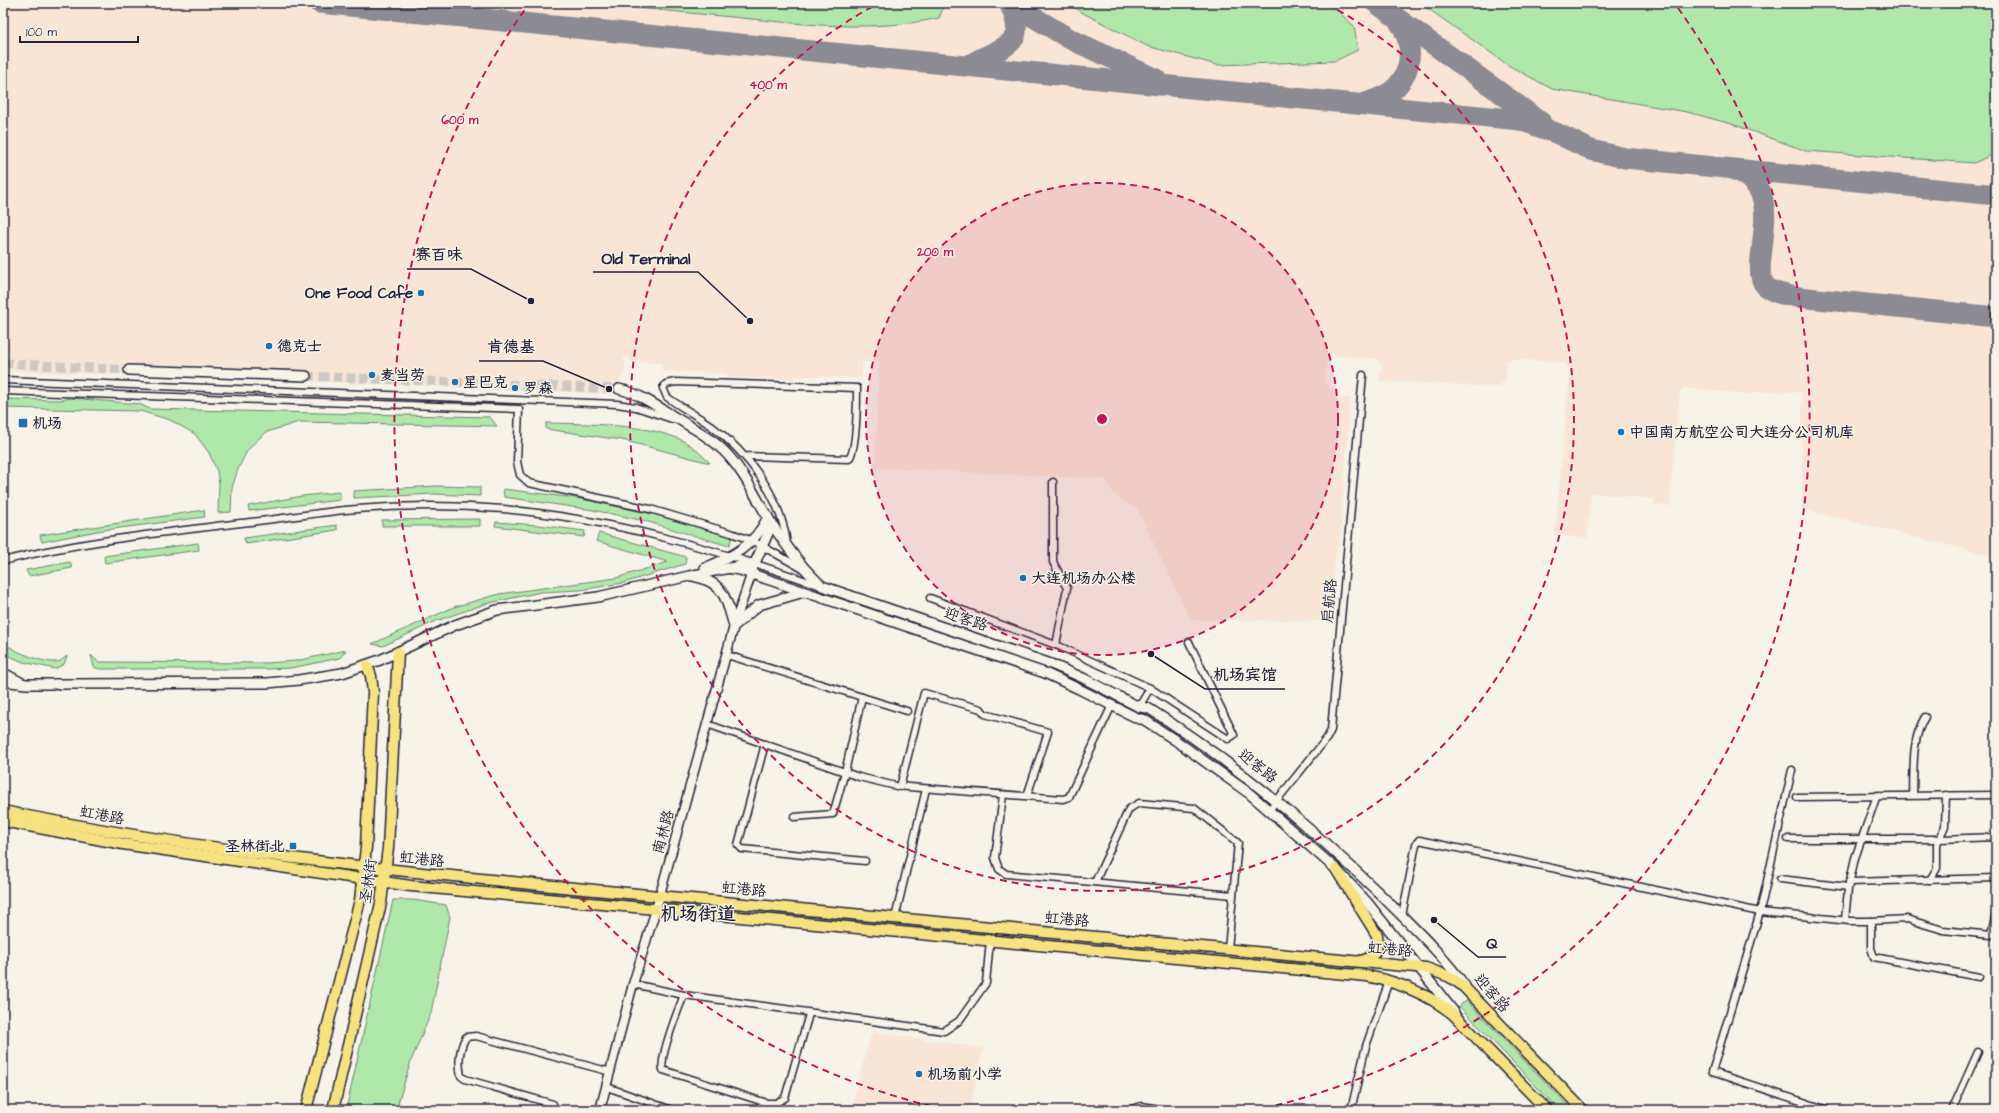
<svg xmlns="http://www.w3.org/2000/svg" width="1999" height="1113" font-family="'Architects Daughter','LXGW WenKai TC',sans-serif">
  <rect width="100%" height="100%" fill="#f7f3e8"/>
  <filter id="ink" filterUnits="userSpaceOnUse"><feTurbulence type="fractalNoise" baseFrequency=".025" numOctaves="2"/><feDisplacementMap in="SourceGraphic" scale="8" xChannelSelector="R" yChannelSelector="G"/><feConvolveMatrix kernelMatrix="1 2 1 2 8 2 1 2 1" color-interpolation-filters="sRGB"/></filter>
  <g filter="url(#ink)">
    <g fill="#f8e5d6">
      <path d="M3,3H1996V557L1802,509V392H1756L1751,395L1684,388L1680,392L1669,506L1654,505V499L1591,493L1587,538L1555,535L1570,370L1565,363L1512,359L1506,361L1505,380L1498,387L1380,381L1381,364L1378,359L1328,355L1325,383L1340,398H1350L1340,540L1334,565L1329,621L1191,620L1137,509L1114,495L1106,479L875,468L879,362H862V378L794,376V379L727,377V373L662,371V363L631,362L628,357H623L626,365L622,379L619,380V394L306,381V371L129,364V375L3,371Z"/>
      <path d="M872,1032L983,1048L970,1110H859L853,1100Z"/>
    </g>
    <g fill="#b0e7aa" stroke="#698472">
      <path d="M585,3H945L939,18C874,32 808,25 742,18C690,13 637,8 585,3Z"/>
      <path d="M1068,3H1329L1354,26L1358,50L1335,61L1217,65L1147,46L1083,13Z"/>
      <path d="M1420,3H1996V153L1974,163L1806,151L1732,124L1687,112L1552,89L1508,65Z"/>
      <path d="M71,398L139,404L150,409L490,417L497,426L299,422L267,432L257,440L247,451L238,469L232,488L231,512L218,513L219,484L217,471L209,453L195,434L170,420L140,411L3,408V399L60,400Z"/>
      <path d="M546,423C584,424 659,423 690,445C697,450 704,457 710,463L622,440L546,429Z"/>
      <path d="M437,486L480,487V496L434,494L354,498V491Z"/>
      <path d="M503,489L576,498L657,515L732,537L729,546L645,521L593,510L504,497Z"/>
      <path d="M340,492V500L249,511L248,506L302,496Z"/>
      <path d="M204,510L205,517L97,531L42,542L40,535Z"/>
      <path d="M480,519V526H382V520Z"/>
      <path d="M496,522L538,525L585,531L584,537L495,526Z"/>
      <path d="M337,525V530L246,544L244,538Z"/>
      <path d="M599,533L686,557L685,564L623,583L580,590L541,592L485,604L436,621L383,646L372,644L454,607L499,594L616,578L668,562L596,541Z"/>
      <path d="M198,543L199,550L105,563L104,556Z"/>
      <path d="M70,562L72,568L29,576L26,570Z"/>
      <path d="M3,643C15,651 41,663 56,662C60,662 63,659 67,656L64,664L55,669L23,662L3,653Z"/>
      <path d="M346,650L340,658L291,668L266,669H99L94,667L91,655L98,662L265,663L296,661Z"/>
      <path d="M393,900H413L446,905L450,917L431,1013L411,1061L398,1103L416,1110H346Z"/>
      <path d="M1466,1000L1572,1110H1559L1459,1006Z"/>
    </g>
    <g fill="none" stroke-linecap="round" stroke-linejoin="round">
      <g stroke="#8c8a92" stroke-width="21">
        <path d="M319,3L1520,120L1556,133L1591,150L1625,158L1996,195"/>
        <path d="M1010,3L1070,39L1156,79"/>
        <path d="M1376,3L1541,122"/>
        <path d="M968,66C997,46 1032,50 1009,3"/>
        <path d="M1363,104C1372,101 1381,98 1389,93C1414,75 1415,43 1398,20"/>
        <path d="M1735,170C1775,187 1764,222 1761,258C1760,266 1759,277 1764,284C1771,294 1787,295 1798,297L1996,317"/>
      </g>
      <g stroke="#ccc9c5" stroke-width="9" stroke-dasharray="9 4.5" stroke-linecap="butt">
        <path d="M3,363L129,370"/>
        <path d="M306,376L619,389"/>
      </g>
      <defs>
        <g id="minor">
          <path d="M3,380L617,404L636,407L672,419"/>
          <path d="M3,391L519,409L517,462L520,475L529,483L650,509L731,533L753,541L803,569"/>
          <path d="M745,456L849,459C857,449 857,403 857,388L675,382L666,384L663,388L667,397C680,407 696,415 710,425C748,453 781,496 787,544"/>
          <path d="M1053,482V562L1067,588L1056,645"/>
          <path d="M3,561C81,541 161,533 241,523C280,519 319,512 357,509C405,505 455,505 503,509C611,519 716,549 818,585"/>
          <path d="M930,598L1061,647L1150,688L1228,739L1234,735L1189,642"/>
          <path d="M727,655L907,711"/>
          <path d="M3,671L23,682"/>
          <path d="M1139,707L1150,688"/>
          <path d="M707,724L859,777L896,786L1063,799L1069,797L1112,705"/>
          <path d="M765,744L738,845L742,849L865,861"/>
          <path d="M1792,770L1760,912L1712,1072L1828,1110"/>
          <path d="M900,787L924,693L981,709L985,714L1048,732L1027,796"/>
          <path d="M1003,795L995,858L999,869L1006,874L1233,895"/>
          <path d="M1913,795C1914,769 1911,739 1925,717"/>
          <path d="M1797,797L1996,795"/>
          <path d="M1269,810L1327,738L1331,730L1363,375"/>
          <path d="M794,817L833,814L845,772L862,697"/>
          <path d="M1788,839H1940L1996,837"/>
          <path d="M1780,879L1848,887"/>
          <path d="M1930,880L1937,868V844L1945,826L1946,795"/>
          <path d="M1095,882L1129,809L1139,803L1194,808L1238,843L1228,949"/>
          <path d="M1849,882L1996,878"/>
          <path d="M1402,916L1416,844L1419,840L1760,912L1850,921H1871L1907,919L1943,930L1991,935L1996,913"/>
          <path d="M895,918L926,789"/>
          <path d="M1845,920L1848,889L1855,858L1877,795"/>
          <path d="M1871,921V948L1874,957L1979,977"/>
          <path d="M633,984L684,995L944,1031L959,1021L986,983L990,940"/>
          <path d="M684,995C678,1010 659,1057 663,1070L767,1103H776L785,1098L809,1014"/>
          <path d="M607,1087L672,1110"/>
          <path d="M553,1104L465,1079L461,1076C458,1062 459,1049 466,1037L476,1036L611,1072"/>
          <path d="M1127,1110L1142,1106L1164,1110"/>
          <path d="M1351,1110L1366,1046L1389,981"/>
          <path d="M1952,1110L1978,1052"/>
        </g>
        <path id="tertiary" d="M600,1110L633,984L656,909L734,626L755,563"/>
        <g id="secondary">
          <path d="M129,370L306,376"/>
          <path d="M619,389C638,393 657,406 673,416C691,427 709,436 724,451C745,472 756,499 772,524C786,546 802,568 822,586L1051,664L1083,678L1139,707L1148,708C1235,763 1310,826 1383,897C1412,926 1441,953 1465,986"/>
          <path d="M705,568C734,556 754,546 768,517"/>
          <path d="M727,568L740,570L1045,673L1079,689L1139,719H1143L1175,740L1250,794L1336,869L1367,902L1454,1012"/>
          <path d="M693,576C724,582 726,598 734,626L759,605L804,592"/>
          <path d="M3,681L26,684H77L267,683L299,680L342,673L380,660L455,625L497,610L598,597L689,576L755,563L772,524"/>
        </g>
        <g id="trunk">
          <path d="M3,811C227,857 454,877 681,898C929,922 1178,944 1426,968L1450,977L1462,985L1583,1110"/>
          <path d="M3,821L123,844L411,886L1367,976C1398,982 1428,994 1453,1014L1547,1110"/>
          <path d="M1336,869L1377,935C1379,948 1374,959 1360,961"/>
          <path d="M306,1110L360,900L366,847L373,692L371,676L367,665"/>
          <path d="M333,1110L381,903L388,848L398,652"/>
        </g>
      </defs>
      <use href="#minor" stroke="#22223b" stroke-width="9"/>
      <use href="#tertiary" stroke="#22223b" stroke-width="11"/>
      <use href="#secondary" stroke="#22223b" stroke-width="12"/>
      <use href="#trunk" stroke="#22223b" stroke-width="13"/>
      <use href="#minor" stroke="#f7f3e8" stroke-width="6"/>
      <use href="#tertiary" stroke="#f7f3e8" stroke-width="8"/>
      <use href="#secondary" stroke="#f7f3e8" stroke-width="9"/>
      <use href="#trunk" stroke="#f6e281" stroke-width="10"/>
    </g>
  </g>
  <circle cx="1102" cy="419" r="236" fill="#c2185b" fill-opacity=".12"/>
  <g fill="none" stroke="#c2185b" stroke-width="2" stroke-dasharray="7 5">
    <circle cx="1102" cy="419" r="236"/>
    <path d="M1327 4A472 472 0 1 1 877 4"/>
    <path d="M943 1109A708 708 0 0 1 526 8M1678 8A708 708 0 0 1 1261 1109"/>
  </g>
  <g fill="#1f6fb2" stroke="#f7f3e8" stroke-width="1.5">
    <circle cx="421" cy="293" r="4"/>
    <circle cx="269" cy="346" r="4"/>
    <circle cx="372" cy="375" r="4"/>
    <circle cx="455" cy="382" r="4"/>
    <circle cx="515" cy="388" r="4"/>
    <rect x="18" y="418" width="10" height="10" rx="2"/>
    <circle cx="1621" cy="432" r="4"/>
    <circle cx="1023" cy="578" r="4"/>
    <rect x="289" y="842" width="8" height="8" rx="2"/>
    <circle cx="919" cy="1074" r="4"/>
  </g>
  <g text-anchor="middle" stroke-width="3" stroke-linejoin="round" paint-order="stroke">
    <g font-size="15" font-weight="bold" fill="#22223b" stroke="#f7f3e8" text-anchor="start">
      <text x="413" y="298" text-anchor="end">One Food Cafe</text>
      <text x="277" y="351">德克士</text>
      <text x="380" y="380">麦当劳</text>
      <text x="463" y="387">星巴克</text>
      <text x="523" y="393">罗森</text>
      <text x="32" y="428">机场</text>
      <text x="1629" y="437">中国南方航空公司大连分公司机库</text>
      <text x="1031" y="583">大连机场办公楼</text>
      <text x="285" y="851" text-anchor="end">圣林街北</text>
      <text x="927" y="1079">机场前小学</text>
    </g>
    <g font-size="15" fill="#22223b" stroke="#f7f3e8">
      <text transform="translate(1329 601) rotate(-85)" y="5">启航路</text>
      <text transform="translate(966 619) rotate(18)" y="5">迎客路</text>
      <text transform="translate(1258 766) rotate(38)" y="5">迎客路</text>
      <text transform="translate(102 815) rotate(11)" y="5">虹港路</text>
      <text transform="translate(663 832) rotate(-75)" y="5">南林路</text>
      <text transform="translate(422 859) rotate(6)" y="5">虹港路</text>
      <text transform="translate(368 881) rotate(-82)" y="5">圣林街</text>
      <text transform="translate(744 889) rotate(5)" y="5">虹港路</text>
      <text transform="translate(1067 919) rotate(5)" y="5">虹港路</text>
      <text transform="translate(1390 949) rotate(5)" y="5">虹港路</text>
      <text transform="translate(1492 993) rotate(49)" y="5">迎客路</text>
    </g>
    <g font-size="19" font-weight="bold" fill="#22223b" stroke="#f7f3e8">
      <text x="698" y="920">机场街道</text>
    </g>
  </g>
  <circle cx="1102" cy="419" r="6" fill="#c2185b" stroke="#f7f3e8" stroke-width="2"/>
  <g font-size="12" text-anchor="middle" font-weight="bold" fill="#c2185b" stroke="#f7f3e8" stroke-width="3" stroke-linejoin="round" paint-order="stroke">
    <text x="768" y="89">400 m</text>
    <text x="460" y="124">600 m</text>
    <text x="935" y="256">200 m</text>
  </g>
  <path fill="none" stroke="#22223b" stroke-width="1.5" d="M531 301L471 269H407M750 321L698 272H593M609 389L543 361H479M1151 654L1205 689H1285M1434 920L1478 957H1506"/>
  <g fill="#22223b" stroke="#f7f3e8" stroke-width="1.5">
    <circle cx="531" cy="301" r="4"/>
    <circle cx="750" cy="321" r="4"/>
    <circle cx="609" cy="389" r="4"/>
    <circle cx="1151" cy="654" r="4"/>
    <circle cx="1434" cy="920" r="4"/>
  </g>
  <g font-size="16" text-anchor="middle" font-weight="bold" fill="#22223b" stroke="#f7f3e8" stroke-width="3" stroke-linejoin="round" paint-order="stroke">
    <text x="439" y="260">赛百味</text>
    <text x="646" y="264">Old Terminal</text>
    <text x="511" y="352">肯德基</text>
    <text x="1245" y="680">机场宾馆</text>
    <text x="1492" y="949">Q</text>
  </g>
  <rect width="1999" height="1113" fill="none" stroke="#f7f3e8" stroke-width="16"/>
  <rect x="8" y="8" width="1983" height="1097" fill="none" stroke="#22223b" stroke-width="1.5" filter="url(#ink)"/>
  <path d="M20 36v6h118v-6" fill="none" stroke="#22223b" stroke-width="2"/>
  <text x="26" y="36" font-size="12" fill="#22223b" stroke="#f7f3e8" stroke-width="3" paint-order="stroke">100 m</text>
</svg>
